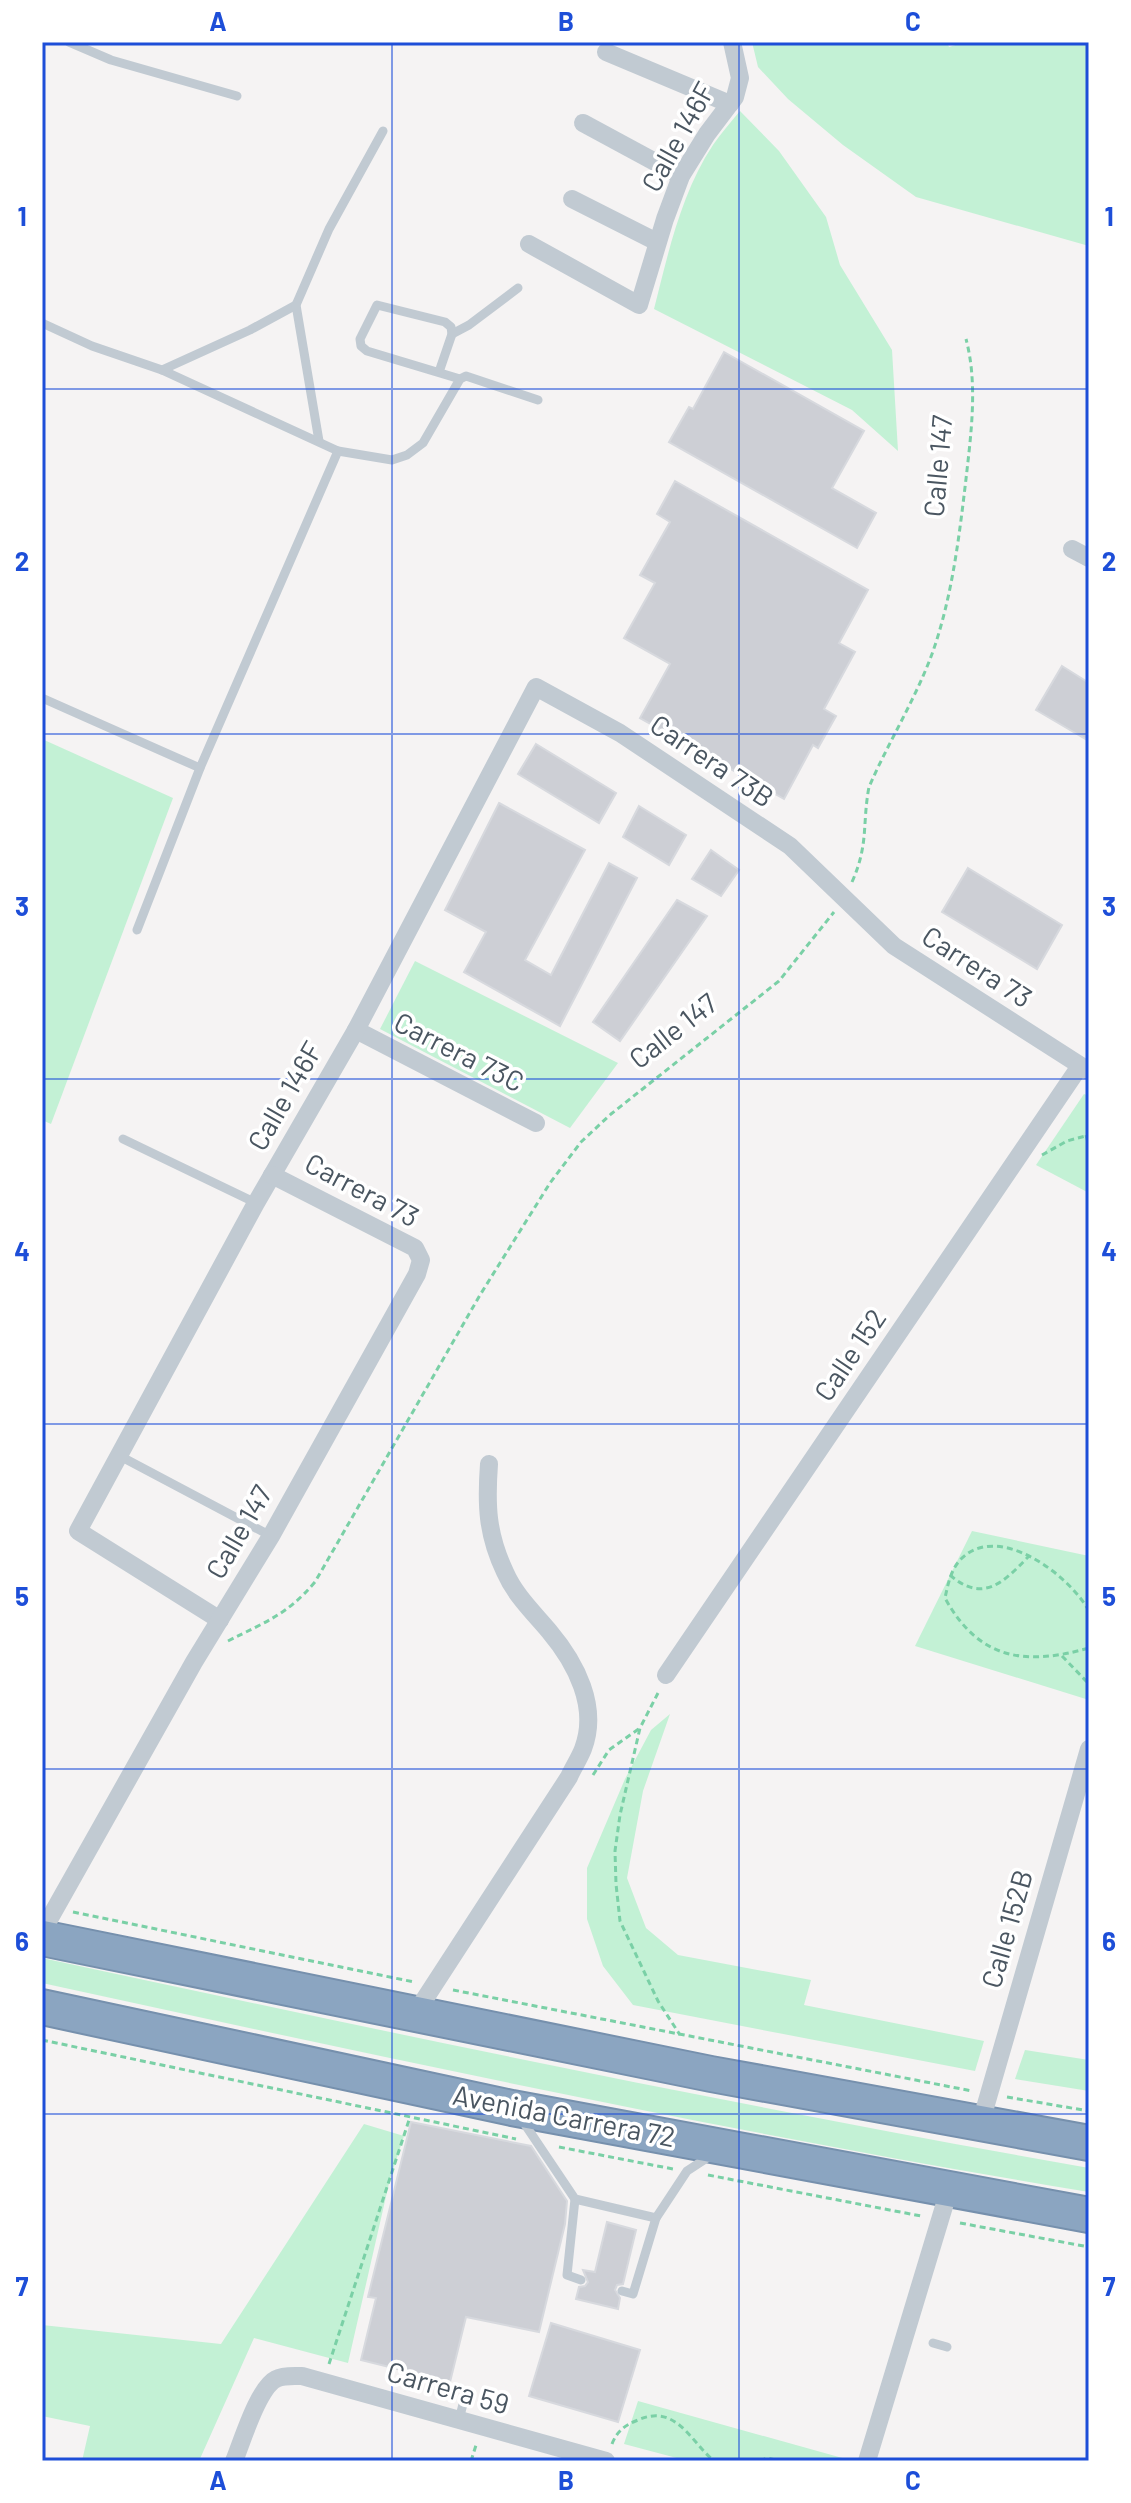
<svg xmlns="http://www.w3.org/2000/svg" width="1131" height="2503" font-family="Barlow,sans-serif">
  <rect width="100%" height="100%" fill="#f5f3f3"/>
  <g fill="#c3f1d5">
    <path d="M752,42H947L949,47L965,42H1089V246L916,197L843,145L788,99L758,67Z"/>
    <path d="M740,111L779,151L826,217L840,265L892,350L898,451L852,410L654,309C668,254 681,193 713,145C721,133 731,122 740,111Z"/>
    <path d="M42,739L173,798L51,1124L42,1120Z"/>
    <path d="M415,961L618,1063L570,1128L380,1029Z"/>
    <path d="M1084,1094L1089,1096V1193L1036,1165Z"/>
    <path d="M972,1531L1089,1556V1700L915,1646Z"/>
    <path d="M670,1714L643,1791L627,1878L646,1928L678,1955L811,1980L804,2005L984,2041L975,2071L633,2005L603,1966L587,1919V1868L625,1779L651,1730Z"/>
    <path d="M42,1958C390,2033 738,2106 1089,2168V2192C738,2134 390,2059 42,1983Z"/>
    <path d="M1025,2050L1089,2060V2091L1015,2079Z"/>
    <path d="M364,2124L404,2136L390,2179L348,2363L254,2338L199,2461H82L90,2426L42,2416V2325L221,2344Z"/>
    <path d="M638,2401L846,2459L688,2461L624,2444Z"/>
  </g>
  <g fill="#cdcfd5" stroke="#d7d9de" stroke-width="2">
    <path d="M724,352L864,431L832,488L876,513L857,548L669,442L689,407L693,409Z"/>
    <path d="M675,481L868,590L839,643L855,652L824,709L836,716L818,748L813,745L784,799L640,718L670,664L624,638L655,583L640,575L670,522L657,514Z"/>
    <path d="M1062,666L1089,683V741L1036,710Z"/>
    <path d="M536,744L616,793L599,823L518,774Z"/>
    <path d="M499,803L585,850L525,960L551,975L609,863L637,878L560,1026L464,972L486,932L445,910Z"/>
    <path d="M639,806L686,835L669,865L623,837Z"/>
    <path d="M711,850L739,870L721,896L692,879Z"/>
    <path d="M968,868L1062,925L1037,969L942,912Z"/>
    <path d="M677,900L707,916L620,1041L593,1022Z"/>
    <path d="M411,2122L531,2146L567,2201L565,2224L539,2332L466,2317L450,2382L361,2360L376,2298L368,2297Z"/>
    <path d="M607,2222L636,2230L623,2284L617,2285L615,2290L620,2298L618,2309L576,2299L579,2287L585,2286L588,2282L583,2270L595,2272Z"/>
    <path d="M551,2323L640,2350L618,2422L529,2396Z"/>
  </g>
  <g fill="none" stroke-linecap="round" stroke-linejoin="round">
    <defs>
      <g id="highway">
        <path d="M42,1938L711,2074L1089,2143"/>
        <path d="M42,2007L512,2108L1089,2215"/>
      </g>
    </defs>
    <use href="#highway" stroke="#7690ad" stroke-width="38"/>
    <g stroke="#7ad0a6" stroke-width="3" stroke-dasharray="6 4" stroke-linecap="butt">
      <path d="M852,882C869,844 862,824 869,787C888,743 915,700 932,654C952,598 959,538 966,479C971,434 978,384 966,339"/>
      <path d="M1086,1135L1089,1146"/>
      <path d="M1042,1155L1067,1141L1089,1135"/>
      <path d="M950,1575C983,1604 1004,1582 1029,1556"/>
      <path d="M1089,1611C1070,1576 999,1521 961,1559C951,1569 948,1584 945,1598C979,1660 1025,1666 1089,1648"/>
      <path d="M228,1641C265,1622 287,1615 315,1582L480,1295L550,1183L581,1142L611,1114L779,981L834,912"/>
      <path d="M1062,1656L1089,1684"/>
      <path d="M658,1693L640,1728L620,1815L615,1851L616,1884L620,1921L658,2001L680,2035"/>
      <path d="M593,1775L609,1750L640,1728"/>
      <path d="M73,1912L414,1982"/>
      <path d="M453,1990L972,2091"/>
      <path d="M42,2040L516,2139"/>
      <path d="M1007,2097L1089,2111"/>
      <path d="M559,2147L673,2169"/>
      <path d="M708,2175L921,2216"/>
      <path d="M960,2223L1089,2247"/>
      <path d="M329,2364L410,2117"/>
      <path d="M612,2444C617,2431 625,2425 638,2420C676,2403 691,2442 714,2461"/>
      <path d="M471,2461L477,2442"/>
      <path d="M760,2461L767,2458L779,2461"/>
    </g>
    <g stroke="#c1cad2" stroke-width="9">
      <path d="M69,42L111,60L237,96"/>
      <path d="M42,323L92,346L162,370L338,451L392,460L407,455L423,443L460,379L466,376L538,400"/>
      <path d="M452,334L469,325L518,288"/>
      <path d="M162,370L250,330L296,305"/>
      <path d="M439,372L452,334L451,327L445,322L377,305L360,339L361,346L367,351L460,379"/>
      <path d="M319,441L296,305L329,229L383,131"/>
      <path d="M42,698L200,768"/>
      <path d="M137,930L200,768L338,451"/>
      <path d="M123,1139L256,1203"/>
      <path d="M118,1455L271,1536"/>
      <path d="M522,2120L575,2199L656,2218L687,2171L713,2154"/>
      <path d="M575,2199L567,2275L581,2280"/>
      <path d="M622,2291L633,2294L656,2218"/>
      <path d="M933,2343L947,2347"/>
      <path d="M459,2420L464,2400"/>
    </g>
    <g stroke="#c1cad2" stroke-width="18">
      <path d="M606,52L730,104"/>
      <path d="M583,123L681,176"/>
      <path d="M572,199L657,242"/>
      <path d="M529,244L639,305L665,219L681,176L707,134L735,97L740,78L732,42"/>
      <path d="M1072,549L1089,558"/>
      <path d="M356,1030L536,1123"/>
      <path d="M220,1620L78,1531L256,1203L356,1030L536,687L620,733L790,846L894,946L1089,1071"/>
      <path d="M666,1675L1080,1066"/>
      <path d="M42,1932L194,1662L271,1536L417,1274L421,1260L415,1248L272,1175"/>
      <path d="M415,2014L569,1777C573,1768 579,1759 583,1749C599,1707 576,1663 549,1631C533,1612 515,1595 505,1572C487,1534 486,1505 489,1464"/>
      <path d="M980,2125L1089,1749"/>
      <path d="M234,2461C242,2442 258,2388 276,2379C283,2375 294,2376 302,2376L606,2461"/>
      <path d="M867,2461L949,2190"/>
    </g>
    <use href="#highway" stroke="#8ba5c1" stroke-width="34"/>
  </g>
  <path fill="none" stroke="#1d4ed8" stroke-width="2" stroke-opacity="0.55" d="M392,42V2461M739,42V2461M42,389H1089M42,734H1089M42,1079H1089M42,1424H1089M42,1769H1089M42,2114H1089"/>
  <g text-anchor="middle" stroke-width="7" stroke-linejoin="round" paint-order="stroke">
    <g font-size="28" fill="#4a5661" stroke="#fff">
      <text transform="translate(678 137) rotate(-61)" y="10">Calle 146F</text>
      <text transform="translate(938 466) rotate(-85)" y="10">Calle 147</text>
      <text transform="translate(712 761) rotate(34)" y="10">Carrera 73B</text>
      <text transform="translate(977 967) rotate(33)" y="10">Carrera 73</text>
      <text transform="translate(673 1031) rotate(-38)" y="10">Calle 147</text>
      <text transform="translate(459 1052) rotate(27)" y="10">Carrera 73C</text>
      <text transform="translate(285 1096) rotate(-60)" y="10">Calle 146F</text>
      <text transform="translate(362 1190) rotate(28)" y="10">Carrera 73</text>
      <text transform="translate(850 1355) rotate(-56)" y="10">Calle 152</text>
      <text transform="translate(239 1532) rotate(-60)" y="10">Calle 147</text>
      <text transform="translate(1007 1929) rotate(-74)" y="10">Calle 152B</text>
      <text transform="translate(564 2116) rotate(11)" y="10">Avenida Carrera 72</text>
      <text transform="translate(448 2388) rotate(16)" y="10">Carrera 59</text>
    </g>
  </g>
  <rect width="1131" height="2503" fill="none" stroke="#ffffff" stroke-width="88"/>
  <rect x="44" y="44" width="1043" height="2415" fill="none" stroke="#1d4ed8" stroke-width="3"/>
  <g font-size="26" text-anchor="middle" font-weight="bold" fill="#1d4ed8">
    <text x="218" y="31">A</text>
    <text x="566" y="31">B</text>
    <text x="913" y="31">C</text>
    <text x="22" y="226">1</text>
    <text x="1109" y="226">1</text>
    <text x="22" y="571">2</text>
    <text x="1109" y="571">2</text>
    <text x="22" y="916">3</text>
    <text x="1109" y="916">3</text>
    <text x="22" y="1261">4</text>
    <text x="1109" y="1261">4</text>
    <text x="22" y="1606">5</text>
    <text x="1109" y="1606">5</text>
    <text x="22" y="1951">6</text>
    <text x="1109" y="1951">6</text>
    <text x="22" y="2296">7</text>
    <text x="1109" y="2296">7</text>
    <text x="218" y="2490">A</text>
    <text x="566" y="2490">B</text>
    <text x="913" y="2490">C</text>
  </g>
</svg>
